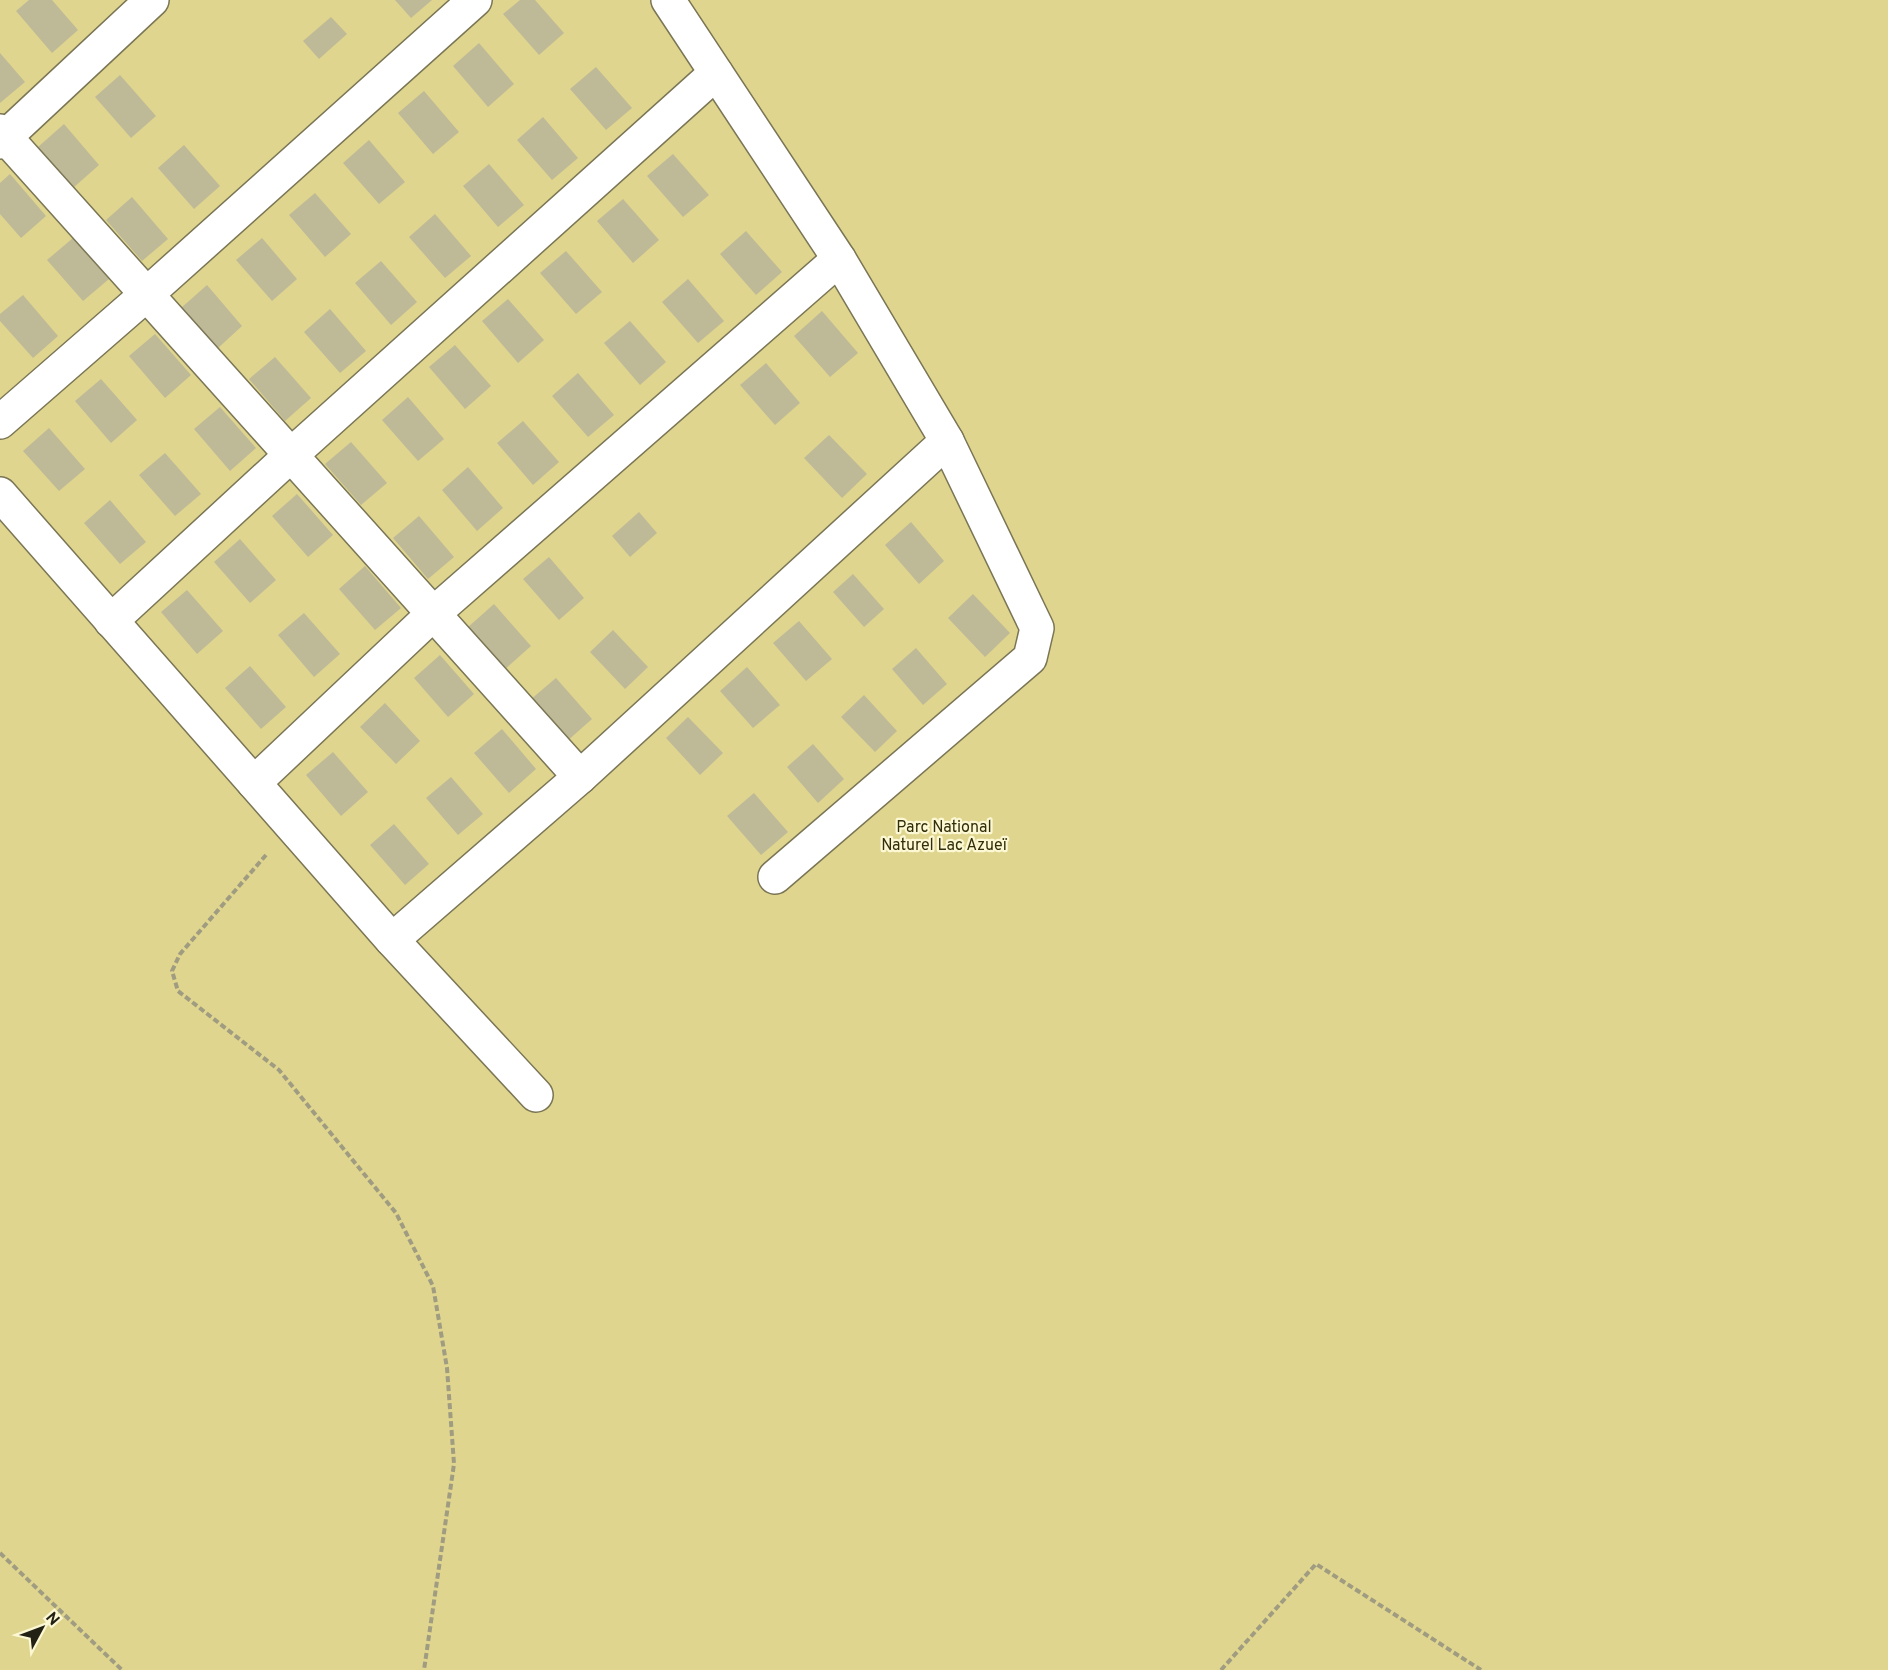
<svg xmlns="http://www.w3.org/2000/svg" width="1888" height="1670" font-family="Overpass,sans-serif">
  <rect width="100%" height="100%" fill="#efebc7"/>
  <rect fill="#dfd58e" x="0" y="0" width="1888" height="1670"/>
  <g fill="#beba98">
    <path d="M29,0H52L78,30L52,53L16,11Z"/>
    <path d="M395,0H432L411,18Z"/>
    <path d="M520,0H535L564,33L539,55L503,14Z"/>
    <path d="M331,17L347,34L319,59L303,41Z"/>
    <path d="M479,43L514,84L488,107L453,66Z"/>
    <path d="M0,53L25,82L0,103Z"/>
    <path d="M596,67L632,108L606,130L570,89Z"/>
    <path d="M120,75L156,116L131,138L95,97Z"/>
    <path d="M424,91L459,132L433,154L398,113Z"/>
    <path d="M543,117L578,158L552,180L517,140Z"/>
    <path d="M64,124L99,165L73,188L38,147Z"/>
    <path d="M369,140L405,182L379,204L343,163Z"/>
    <path d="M184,145L220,186L194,209L158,168Z"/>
    <path d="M673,154L709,195L683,217L647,176Z"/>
    <path d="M489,164L524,205L498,227L463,186Z"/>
    <path d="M10,174L46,216L21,238L0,214V183Z"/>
    <path d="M315,193L351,234L325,257L289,215Z"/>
    <path d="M132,197L168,239L142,261L106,220Z"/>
    <path d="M623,199L659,240L633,263L597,221Z"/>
    <path d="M435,214L471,256L445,278L409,237Z"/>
    <path d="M746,231L782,272L756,295L720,254Z"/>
    <path d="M73,238L109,279L83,301L47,260Z"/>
    <path d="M262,238L297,279L272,301L236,260Z"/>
    <path d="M566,251L602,292L576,314L540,273Z"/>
    <path d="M381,261L417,302L391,325L355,283Z"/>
    <path d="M688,279L724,321L698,343L662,302Z"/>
    <path d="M207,285L242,326L217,349L181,308Z"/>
    <path d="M23,295L58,336L33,358L0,321V314Z"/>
    <path d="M508,299L544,340L518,363L482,321Z"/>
    <path d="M330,309L366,351L340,373L304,332Z"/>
    <path d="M822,311L858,353L830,377L794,336Z"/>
    <path d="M630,321L666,362L640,385L604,343Z"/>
    <path d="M155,334L191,375L165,398L129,356Z"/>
    <path d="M455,345L491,386L465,409L429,367Z"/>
    <path d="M275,357L311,398L285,421L249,379Z"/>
    <path d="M766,363L800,403L775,425L740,385Z"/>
    <path d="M578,373L614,415L588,437L552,396Z"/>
    <path d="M101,379L137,420L111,443L75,401Z"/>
    <path d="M408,397L444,439L418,461L382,420Z"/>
    <path d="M220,407L256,448L230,471L194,429Z"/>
    <path d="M523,421L559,462L533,485L497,443Z"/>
    <path d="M49,428L85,469L59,491L23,451Z"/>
    <path d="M829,435L867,474L842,498L804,458Z"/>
    <path d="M351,442L387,483L361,505L325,464Z"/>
    <path d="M165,453L201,494L175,516L139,475Z"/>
    <path d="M468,467L503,508L477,531L442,490Z"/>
    <path d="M297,494L333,535L308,557L272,516Z"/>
    <path d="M110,500L146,542L120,564L84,523Z"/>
    <path d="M639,512L657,533L630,557L612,536Z"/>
    <path d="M419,516L454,557L428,579L393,538Z"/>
    <path d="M911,522L944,561L919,584L885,545Z"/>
    <path d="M240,539L276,580L250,603L214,562Z"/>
    <path d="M549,557L584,598L559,620L523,579Z"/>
    <path d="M365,566L401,608L375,630L339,589Z"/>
    <path d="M853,574L884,609L864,627L833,592Z"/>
    <path d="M187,590L223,631L197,654L161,612Z"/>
    <path d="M973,594L1010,633L985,657L948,618Z"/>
    <path d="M494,604L531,646L504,670L467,628Z"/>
    <path d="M304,613L340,654L314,677L278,635Z"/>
    <path d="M799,621L832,659L806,681L773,643Z"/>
    <path d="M613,630L648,667L625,689L590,652Z"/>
    <path d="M916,648L947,684L923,705L892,669Z"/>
    <path d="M440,655L474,694L448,717L414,678Z"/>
    <path d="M250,666L286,707L261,729L225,688Z"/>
    <path d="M747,667L780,705L753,728L720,691Z"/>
    <path d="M556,678L592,719L566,742L530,700Z"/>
    <path d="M864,695L897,731L875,752L841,717Z"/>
    <path d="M385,703L420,741L396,764L360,727Z"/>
    <path d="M688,717L723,753L700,775L666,738Z"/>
    <path d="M502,729L536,769L509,793L474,753Z"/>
    <path d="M813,744L844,779L818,803L787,767Z"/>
    <path d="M333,752L368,792L341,816L306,775Z"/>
    <path d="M451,777L483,814L458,835L426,798Z"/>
    <path d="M754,793L788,832L761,855L727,816Z"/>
    <path d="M394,824L429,864L405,885L370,845Z"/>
  </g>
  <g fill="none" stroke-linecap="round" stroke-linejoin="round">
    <defs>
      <g id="street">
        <path d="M668,0L839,259L947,441L1037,628L1030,658L775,877"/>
        <path d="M0,131L580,777"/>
        <path d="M0,142L152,0"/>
        <path d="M0,422L147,294L475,0"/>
        <path d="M0,494L392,940L536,1095"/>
        <path d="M111,621L291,455L716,73"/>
        <path d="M254,783L433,614L839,259"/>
        <path d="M392,940L580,777L947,441"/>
      </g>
    </defs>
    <use href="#street" stroke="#7a7555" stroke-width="36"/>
    <g stroke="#9f9c81" stroke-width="4" stroke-dasharray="6 3" stroke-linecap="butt">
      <path d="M266,855L180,954L172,971L178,991L279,1070L396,1213L433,1286L447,1368L454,1464L424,1670"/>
      <path d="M0,1553L122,1670"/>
      <path d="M1221,1670L1316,1564L1481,1670"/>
    </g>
    <use href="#street" stroke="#fff" stroke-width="33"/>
  </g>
  <g text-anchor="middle" stroke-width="4.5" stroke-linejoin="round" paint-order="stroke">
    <g font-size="16" fill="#322e0a" stroke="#fcf8d4">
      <text x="944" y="832">Parc National<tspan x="944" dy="18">Naturel Lac Azueï</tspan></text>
    </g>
  </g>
  <g transform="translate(42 1628) rotate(49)" stroke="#fcf8d4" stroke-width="4.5" paint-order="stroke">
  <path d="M0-4.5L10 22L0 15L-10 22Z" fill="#222114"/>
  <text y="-9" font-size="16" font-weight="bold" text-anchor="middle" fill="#222114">N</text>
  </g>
</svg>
